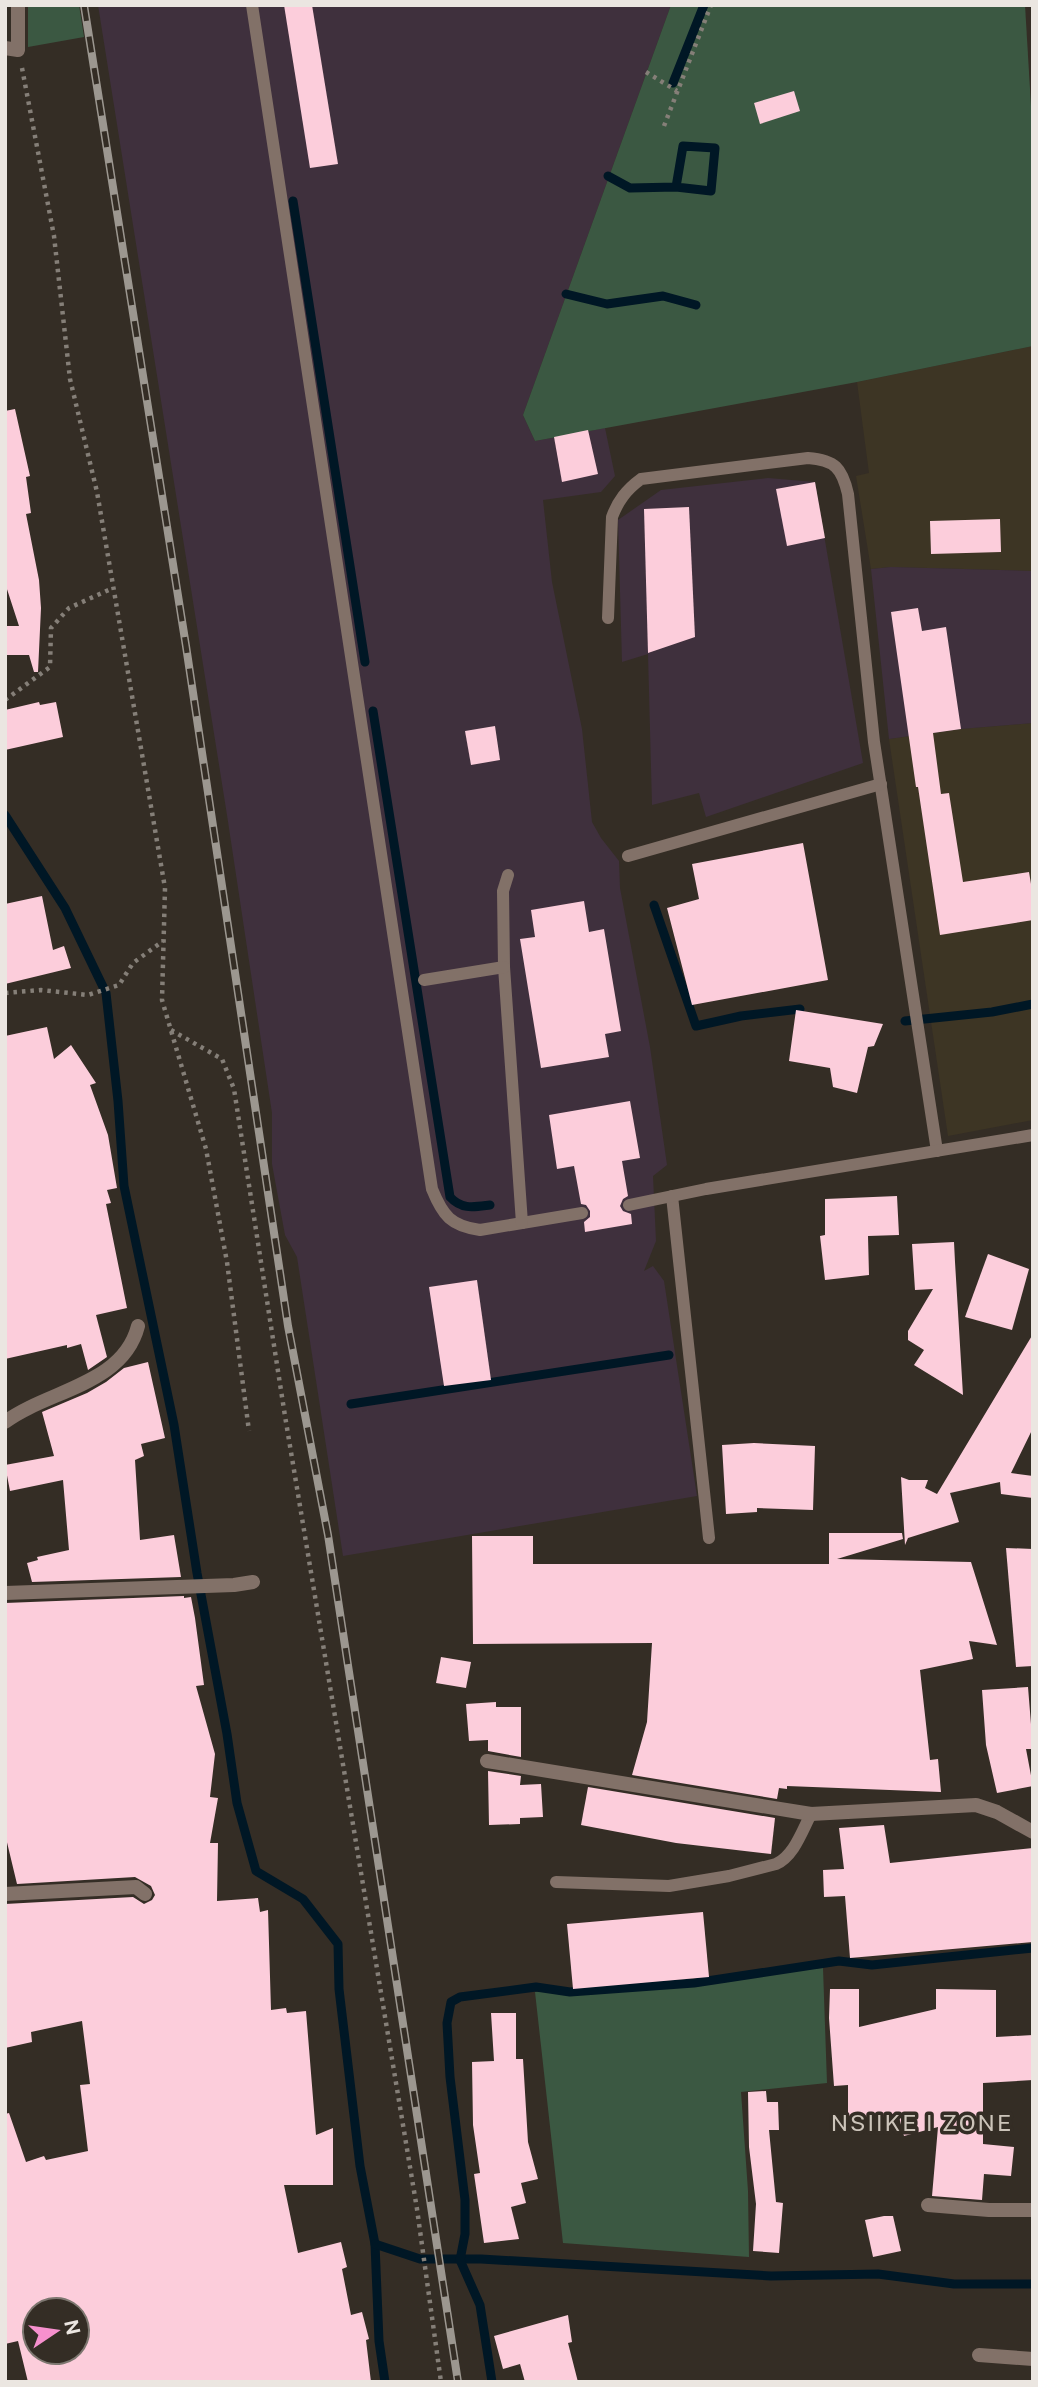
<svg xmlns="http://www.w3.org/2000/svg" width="1038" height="2387" font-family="'Public Sans',sans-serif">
  <rect width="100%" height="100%" fill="#342d25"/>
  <g fill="#3d3524">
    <path d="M1033,346V571L891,567L871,569L856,476L869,473L857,382Z"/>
    <path d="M1033,723V1120L948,1136L889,739L960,729Z"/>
  </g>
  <g fill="#3f303d">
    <path d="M98,5H671L523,415L535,441L605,428L615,476L601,492L543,500L552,582L582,729L592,822L601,838L619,861L620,888L650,1047L667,1165L653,1176L656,1241L644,1271L653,1266L664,1281L697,1496L343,1556L297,1257L285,1235L272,1164V1113L227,815Z"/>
    <path d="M768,478L815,482L863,763L706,817L699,793L652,805L648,654L622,662L618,520L661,490Z"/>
    <path d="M891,567L1033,571V723L961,729L889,739L871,569Z"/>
  </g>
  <g fill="#3b5842">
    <path d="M28,5H79L84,37L28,47Z"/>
    <path d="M671,5H1025L1033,140V346L857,382L535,441L523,415Z"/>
    <path d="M823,1968L827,2083L741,2092L748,2191L749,2257L563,2243L535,1992Z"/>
  </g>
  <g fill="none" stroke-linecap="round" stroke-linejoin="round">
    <g stroke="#001725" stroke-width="9">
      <path d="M673,83L704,5"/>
      <path d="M608,176L630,188L676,187L683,146L715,148L711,191L676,187"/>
      <path d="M293,201L365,662"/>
      <path d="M566,294L607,304L663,296L696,305"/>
      <path d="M373,711L450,1197C462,1210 474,1207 490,1205"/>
      <path d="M5,815L65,908L106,993L118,1101L124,1186L174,1425L197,1573L227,1734L237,1803L256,1871L303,1899L338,1944L339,1989L360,2166L375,2244L379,2341L385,2382"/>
      <path d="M654,905L696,1026L741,1016L800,1009"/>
      <path d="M905,1021L992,1012L1033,1004"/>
      <path d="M351,1404L669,1355"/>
      <path d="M375,2244L420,2259H481L771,2276L878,2274L954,2284H1033"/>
      <path d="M492,2382L480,2305L460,2260L465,2234V2200L450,2077L447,2023L451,2002L460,1997L536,1987L570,1992L694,1983L839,1961L872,1965L1033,1948"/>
    </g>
  </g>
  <g fill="#fccddb" fill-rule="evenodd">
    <path d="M284,5H312L338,164L310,168Z"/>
    <path d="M794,91L800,111L760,124L754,103Z"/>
    <path d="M15,409L30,476L26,477L31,513L26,514L39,580L41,608L38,672H34L29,655H5V626H19L5,583V411Z"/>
    <path d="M588,430L598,474L562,482L554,437Z"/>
    <path d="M815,482L825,538L787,546L776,489Z"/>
    <path d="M689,507L695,637L648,653L644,509Z"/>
    <path d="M1000,519L1001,552L931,554L930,521Z"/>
    <path d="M918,608L922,631L946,627L961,729L933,733L941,794L949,793L963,882L1029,872L1033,896V920L940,935L918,787H916L891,612Z"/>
    <path d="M39,702L40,705L56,702L63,737L5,750V710Z"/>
    <path d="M495,726L500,760L471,765L465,731Z"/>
    <path d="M803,843L828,980L692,1005L667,908L699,899L692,864Z"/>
    <path d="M42,896L53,950L64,946L71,968L5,984V904Z"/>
    <path d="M584,901L589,932L604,929L621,1031L605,1034L609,1057L541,1068L520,939L535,937L531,910Z"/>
    <path d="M796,1010L883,1024L874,1046L868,1047L857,1093L833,1087L830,1068L789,1061Z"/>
    <path d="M47,1027L54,1059L71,1045L96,1083L90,1085L108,1135L117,1188L107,1190L111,1203L106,1204L127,1308L96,1315L107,1357L88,1370L81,1344L67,1348V1345L5,1359V1036Z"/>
    <path d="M630,1101L640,1158L622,1161L628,1196L623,1199L620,1206L623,1211L631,1214L632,1224L585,1232L584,1222L590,1217V1211L586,1205L581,1204L574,1166L557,1169L549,1115Z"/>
    <path d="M897,1196L899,1235L868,1236L869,1275L825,1280L820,1236L825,1235V1199Z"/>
    <path d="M954,1242L955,1262L963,1395L914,1365L924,1350L908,1340V1331L933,1289L915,1290L912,1244Z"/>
    <path d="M988,1254L1029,1269L1012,1330L965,1317Z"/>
    <path d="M477,1280L491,1380L444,1386L429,1287Z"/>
    <path d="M1033,1334V1428L1011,1473L1033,1476V1498L1001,1494L1000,1482L950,1493L959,1522L908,1538L905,1545L901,1477L909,1480H928L925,1488L937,1494Z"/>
    <path d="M148,1362L165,1438L141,1444L144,1456L135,1460L140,1540L174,1535L181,1577L32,1582L27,1563L38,1560L37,1557L69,1550L63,1480L10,1491L5,1465L54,1456L42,1412L87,1393L106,1382L124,1368Z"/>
    <path d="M754,1443L815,1446L813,1510L757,1508V1512L726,1514L722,1445Z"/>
    <path d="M829,1533H902L903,1539L837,1559L971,1562L997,1645L969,1641L973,1659L920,1670L930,1760L938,1759L941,1792L787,1786V1789L779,1788L777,1799L632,1775L647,1722L652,1643L473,1644L472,1536H533V1564H829Z"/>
    <path d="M1006,1548L1033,1549V1666L1016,1667Z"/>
    <path d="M184,1596V1598L191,1597L195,1618L204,1685L196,1686L215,1754L210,1797L218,1798L210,1843H218L217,1901L258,1898L260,1912L268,1910L271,2010L286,2008L287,2013L306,2011L316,2135L333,2128V2185H284L298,2253L341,2242L347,2267L342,2269L351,2315L362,2312L369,2339L366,2340L371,2382H28L18,2341L5,2344V2114L9,2113L26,2162L44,2156L46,2160L88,2151L80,2085L90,2084L82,2021L31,2032L32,2042L5,2048V1904L133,1897L144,1904L152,1900L155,1895L151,1886L135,1877L17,1884L5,1834V1603ZM35,2310H77V2352H35Z"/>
    <path d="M441,1657L471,1662L466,1688L436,1683Z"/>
    <path d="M1028,1687L1033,1749H1026L1033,1786L997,1793L986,1745L982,1690Z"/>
    <path d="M496,1702V1707H521V1757L488,1751V1740L469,1741L466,1704Z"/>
    <path d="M488,1771L521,1776L520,1785L541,1784L543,1817L520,1818V1824L489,1825Z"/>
    <path d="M588,1787L775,1818L771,1854L676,1843L581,1825Z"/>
    <path d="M884,1825L890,1863L1033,1848V1942L850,1958L845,1896L824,1897L823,1870L844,1869L839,1828Z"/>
    <path d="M703,1912L709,1977L573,1989L567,1924Z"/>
    <path d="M830,1989H859V2027L936,2009V1989L996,1990V2037L1033,2035V2080L983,2083V2144L1014,2147L1011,2176L984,2174L982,2200L932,2196L938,2127L904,2136L899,2117H848V2085L834,2086L829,2018Z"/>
    <path d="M491,2013H516V2059H523L528,2142L538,2179L521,2183L526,2203L511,2207L519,2239L484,2243L474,2174L480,2173L473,2125L472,2062L494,2061Z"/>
    <path d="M766,2091L767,2102H778L779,2130H769L776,2202L783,2203L779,2253L753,2251L756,2204L749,2147L748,2092Z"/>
    <path d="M884,2216H893L901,2251L873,2257L865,2220Z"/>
    <path d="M568,2315L572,2342L568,2343L578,2382H525L520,2364L503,2369L494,2336Z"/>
  </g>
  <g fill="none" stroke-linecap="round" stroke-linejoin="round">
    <g stroke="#857f78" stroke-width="4.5" stroke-dasharray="3.5 5" stroke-linecap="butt">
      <path d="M22,68L54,236L70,379L97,492L165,888L162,1000L206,1149L227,1262L249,1431"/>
      <path d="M646,72L677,91"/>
      <path d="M664,126L711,5"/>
      <path d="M5,700L50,667L51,628L69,608L113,588"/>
      <path d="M5,993L41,990L88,995L119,985L133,963L163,941"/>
      <path d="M171,1030L222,1059L234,1089L285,1416L417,2209L441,2382"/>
    </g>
    <g stroke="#827168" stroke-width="12">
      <path d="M252,5L432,1189C443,1216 451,1226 480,1230L582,1213"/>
      <path d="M608,618L612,517C618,501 626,490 641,479L808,458C835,460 842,468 848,494L874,742L937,1151"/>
      <path d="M628,856L881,784"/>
      <path d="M508,875L503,891L504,967L522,1223"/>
      <path d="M424,980L504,967"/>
      <path d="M672,1196L709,1538"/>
      <path d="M629,1205L706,1189L1033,1135"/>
      <path d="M556,1882L669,1886L729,1876L776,1864C794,1856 802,1831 811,1814"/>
    </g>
    <g stroke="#827168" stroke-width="14">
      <path d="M5,48L18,50V5"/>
      <path d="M5,1422C48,1390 123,1385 138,1326"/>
      <path d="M5,1593L234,1585L253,1582"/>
      <path d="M487,1761L811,1814L976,1805L997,1812L1033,1832"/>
      <path d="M5,1894L136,1887L145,1894"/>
      <path d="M928,2205L989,2210H1033"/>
      <path d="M979,2355L1033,2359"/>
    </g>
    <defs>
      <path id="rail" d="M84,5L186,646L288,1326L328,1535L458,2382"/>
    </defs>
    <use href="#rail" stroke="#9c9790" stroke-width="8"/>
    <use href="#rail" stroke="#342d25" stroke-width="5" stroke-dasharray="16" stroke-linecap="butt"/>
  </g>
  <g text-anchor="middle" stroke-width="7" stroke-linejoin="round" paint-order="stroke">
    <g font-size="23" letter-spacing="2" fill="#ccc4ba" stroke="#342d25">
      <text x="922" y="2131">NSIIKE I ZONE</text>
    </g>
  </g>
  <rect width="1038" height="2387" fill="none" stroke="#ebe6e1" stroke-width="14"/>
  <g transform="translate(56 2331) rotate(77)"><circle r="33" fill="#342d25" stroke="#7d7770" stroke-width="2"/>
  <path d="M0-5L12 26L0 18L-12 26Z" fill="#f790ce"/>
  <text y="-10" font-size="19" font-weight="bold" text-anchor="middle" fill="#ebe6e1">N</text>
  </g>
</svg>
